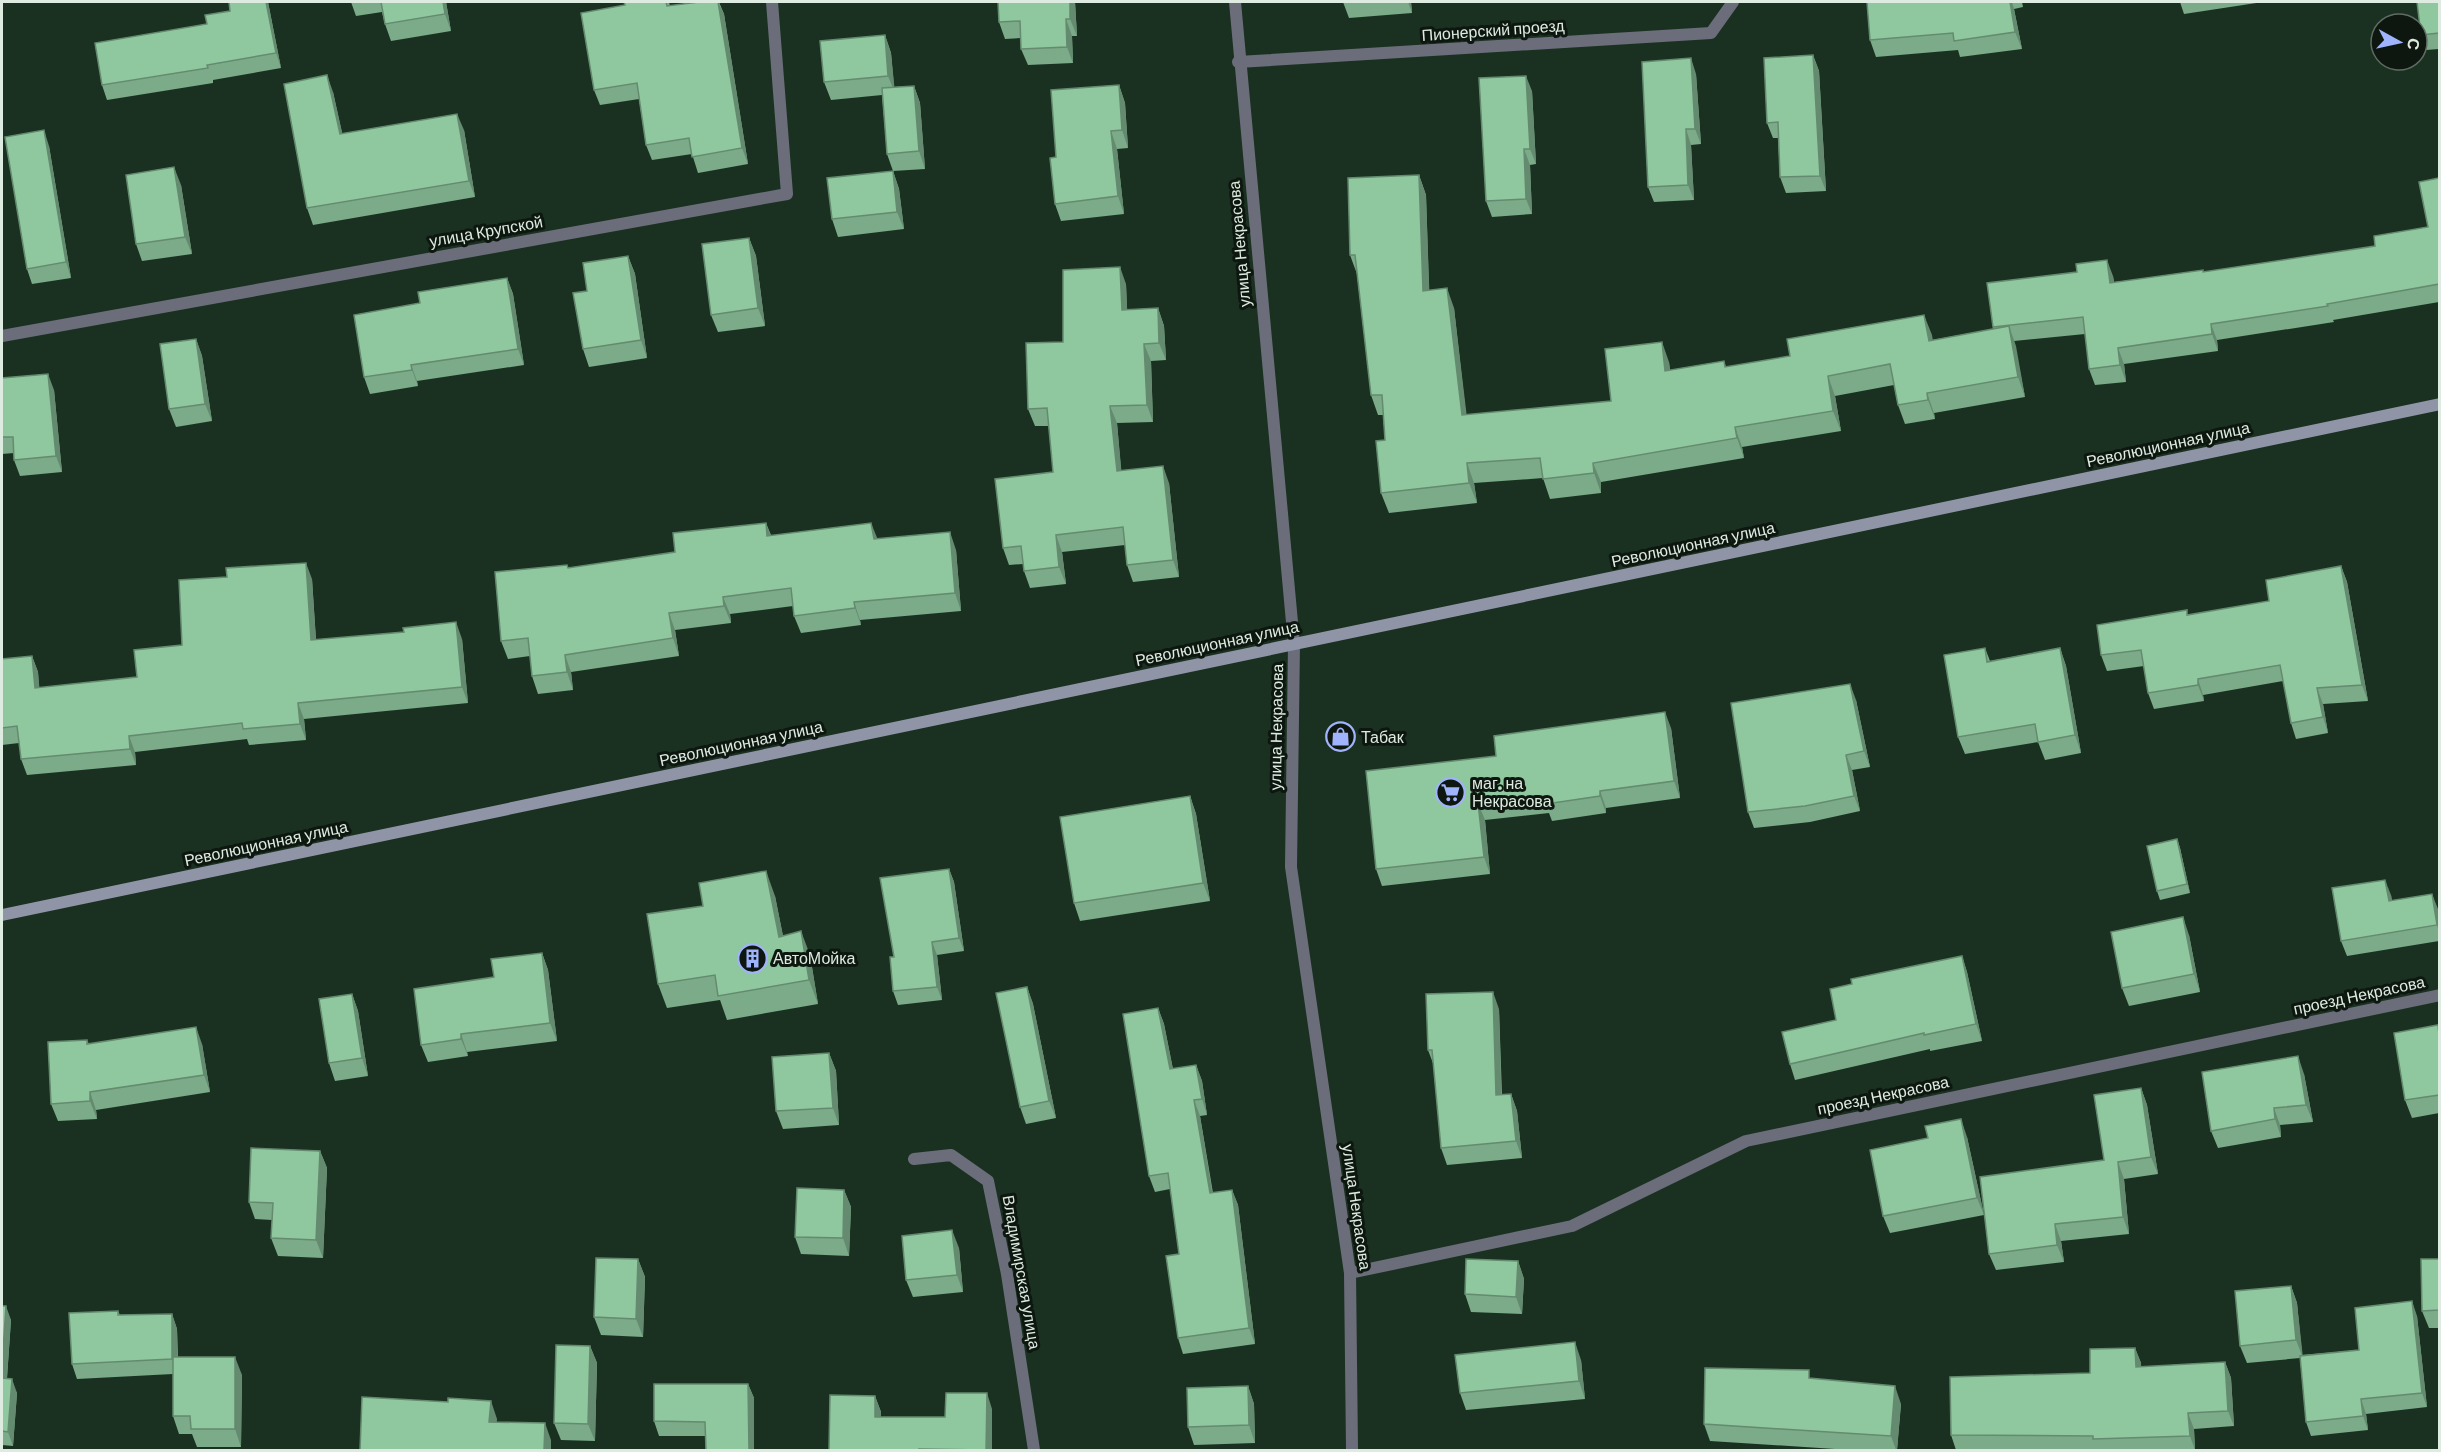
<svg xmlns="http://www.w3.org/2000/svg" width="2441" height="1452" font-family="Barlow,sans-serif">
  <rect width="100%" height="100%" fill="#1a3121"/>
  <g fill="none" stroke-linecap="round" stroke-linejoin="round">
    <g stroke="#6b6e7a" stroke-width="12">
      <path d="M1235,2L1294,644L1291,867L1350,1273L1352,1450"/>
      <path d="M1238,62L1711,33L1733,2"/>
      <path d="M2,336L787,194L772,2"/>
      <path d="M914,1159L951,1155L988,1181L1007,1274L1034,1450"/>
      <path d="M1350,1273L1572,1226L1746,1141L2440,995"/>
    </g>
    <path stroke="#8f94a7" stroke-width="12" d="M2,915L2440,404"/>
  </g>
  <g fill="#7bab88">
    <path d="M229,2H268L281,68L213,80V83L107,100L102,85L230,11Z"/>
    <path d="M351,2H446L451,31L391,41L385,24L382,12L356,16Z"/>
    <path d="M624,2H669L670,6L699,2H719L724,14L748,164L698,173L692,154L652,160L646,145L639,99L600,105L594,90L625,5Z"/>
    <path d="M1075,2L1077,36H1072L1073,63L1028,65L1021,49V38L1005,39L999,22Z"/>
    <path d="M1343,2H1411L1412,13L1349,18Z"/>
    <path d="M1867,2H2022L2023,7L2014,9L2022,49L1960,57L1958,50L1876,57L1870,40Z"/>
    <path d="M2180,2H2263L2184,14Z"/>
    <path d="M2439,2V49L2426,50L2421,35Z"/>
    <path d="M885,35L891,53L894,87L914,86L920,103L925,169L893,171L887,154L882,95L831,100L824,82Z"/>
    <path d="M1813,55L1819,71L1826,191L1786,193L1780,177L1778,138H1773L1767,123Z"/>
    <path d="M1696,74L1701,144L1691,145L1694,200L1654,202L1648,187Z"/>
    <path d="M1119,85L1125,103L1128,148L1117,149L1124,214L1061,221L1055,204L1056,157Z"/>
    <path d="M1532,91L1536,164L1530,165L1532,214L1492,217L1486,201Z"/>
    <path d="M333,92L342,133L464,130L475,197L313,225L307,208Z"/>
    <path d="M49,146L71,278L32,284L27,269Z"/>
    <path d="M893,171L899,189L904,229L838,237L832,219Z"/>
    <path d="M1419,175L1426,195L1429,290L1454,308L1466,415L1611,401L1669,362L1670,370L1724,361L1726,367L1790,356L1924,315L1932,340L1993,329V327L2113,276L2114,282L2204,272L2375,246L2428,227L2439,178V302L2333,320L2334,322L2217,340L2218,351L2124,364L2126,382L2095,385L2089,369L2085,334L2014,341L2025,397L1934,413L1935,419L1905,424L1898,405L1894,385L1835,396L1841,431L1742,447L1744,458L1601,482V493L1550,499L1543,478L1474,483L1477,503L1389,513L1381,493L1385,440L1383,415H1378L1371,395L1357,274L1350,255Z"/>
    <path d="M181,185L192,254L142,261L136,244Z"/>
    <path d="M749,238L756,256L765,326L718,332L711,315Z"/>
    <path d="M628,256L635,274L647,358L589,367L583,349L587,291Z"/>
    <path d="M507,278L513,294L524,365L417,381L418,386L370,394L364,377L420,303Z"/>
    <path d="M1126,284L1127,310L1158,308L1164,326L1166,360L1151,361L1153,422L1117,423L1121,470L1169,483L1179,577L1133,582L1127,565L1125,545L1062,552L1066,584L1030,588L1024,571L1023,564L1009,565L1003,548L1053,472L1049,426H1035L1028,409L1063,342Z"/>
    <path d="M196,339L202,356L212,421L176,427L169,409Z"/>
    <path d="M2,378L54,390L62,472L20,476L14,460V453L2,454Z"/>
    <path d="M766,523L771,535L877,539L956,550L961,611L860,620L861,625L801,633L794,616L793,606L730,614L731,623L675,630L679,656L571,672L573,690L538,694L532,676L530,656L508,659L501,641L568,568L675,552Z"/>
    <path d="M2341,566L2347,582L2368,701L2323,704L2328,733L2296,739L2291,723L2283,681L2203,695L2204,701L2154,709L2148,693L2144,666L2107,671L2101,655L2188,615L2269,601Z"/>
    <path d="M312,579L316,640L462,639L468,703L304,719L306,740L249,745L247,739L135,752L136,765L27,775L21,759L19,743L2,745V659L32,656L38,672L39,688L137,677L182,645Z"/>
    <path d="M1985,648L1990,661L2060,648L2066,666L2081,753L2045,760L2038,742L1965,754L1958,737Z"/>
    <path d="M1856,700L1870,767L1852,770L1860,811L1810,822L1754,828L1748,812Z"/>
    <path d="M1671,728L1680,798L1606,808V813L1552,821L1549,813L1485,820L1490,874L1382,886L1376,869L1496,756Z"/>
    <path d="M1190,796L1196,814L1210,901L1080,921L1074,903Z"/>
    <path d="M2177,839L2180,848L2190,893L2160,900L2157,891Z"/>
    <path d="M949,869L954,882L964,951L937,955L942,1000L898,1005L893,991L894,957Z"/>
    <path d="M2391,895L2392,901L2438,909L2439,920V941L2347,956L2341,941Z"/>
    <path d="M775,896L783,936L810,955L818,1004L727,1020L720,1000L667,1008L658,984Z"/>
    <path d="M2189,935L2200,992L2129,1006L2122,988Z"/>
    <path d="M542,953L548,970L557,1041L467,1052L468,1056L428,1062L421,1045L494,977Z"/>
    <path d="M1962,956L1967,972L1982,1041L1930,1051V1049L1795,1080L1790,1064L1836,1020Z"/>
    <path d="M1027,987L1033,1004L1056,1118L1026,1124L1020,1107Z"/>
    <path d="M352,994L358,1011L368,1076L335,1081L329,1063Z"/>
    <path d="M1158,1008L1164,1024L1173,1069L1196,1065L1202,1081L1207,1115L1200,1116L1213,1193L1232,1190L1238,1205L1255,1344L1183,1354L1178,1338L1179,1254L1170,1189L1155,1192L1149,1176Z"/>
    <path d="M1499,1009L1502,1095L1511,1094L1517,1111L1522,1158L1447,1165L1441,1148L1434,1066L1428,1050Z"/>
    <path d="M2439,1030V1113L2412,1118L2405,1100Z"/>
    <path d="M87,1040L89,1044H202L210,1092L96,1110L97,1119L58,1121L51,1104Z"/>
    <path d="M829,1053L836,1071L839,1125L783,1129L776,1111Z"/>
    <path d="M2304,1074L2313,1122L2280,1125L2281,1137L2218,1148L2211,1131Z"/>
    <path d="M2141,1088L2147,1105L2158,1174L2124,1179L2129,1234L2061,1241L2064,1262L1996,1270L1989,1254L2104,1160Z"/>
    <path d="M1967,1137L1984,1215L1890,1233L1883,1216Z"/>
    <path d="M320,1151L327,1168L323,1258L278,1256L271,1238L272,1220L255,1219L249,1202Z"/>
    <path d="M844,1190L851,1207L849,1256L801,1254L795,1237Z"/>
    <path d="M959,1248L963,1292L913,1297L906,1280Z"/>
    <path d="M638,1259L645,1277L643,1337L601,1335L594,1317Z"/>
    <path d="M2439,1259V1328H2429L2422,1311Z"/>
    <path d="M1518,1261L1524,1279L1522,1314L1471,1312L1465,1294Z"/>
    <path d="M2291,1286L2297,1303L2302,1355L2359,1350L2417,1316L2427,1407L2366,1414L2368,1430L2311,1436L2306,1422L2300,1358L2247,1363L2240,1346Z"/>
    <path d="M2,1306L11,1320L7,1378L17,1393L13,1446L2,1445V1447Z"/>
    <path d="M118,1311L120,1315L172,1314L177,1329L178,1357L242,1375L241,1447H197L192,1434H179L173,1416V1374L77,1379L72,1364Z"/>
    <path d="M590,1346L597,1363L595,1441L561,1440L554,1423Z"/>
    <path d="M2135,1348L2141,1363V1367L2225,1362L2231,1378L2234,1426L2194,1429L2195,1450H1956L1951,1435L2090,1373Z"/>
    <path d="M1581,1360L1585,1399L1466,1410L1460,1393Z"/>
    <path d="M748,1384L754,1398V1450H706L705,1436H659L654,1421Z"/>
    <path d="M1248,1386L1254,1404L1255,1443L1194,1445L1188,1427Z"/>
    <path d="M875,1396L881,1412V1417H945L992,1409V1450H829Z"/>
    <path d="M1901,1404L1897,1450H1850L1710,1441L1704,1424Z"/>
  </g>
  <g fill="#648b6f">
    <path d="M266,2H268L281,68L276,53Z"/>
    <path d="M443,2H446L451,31L445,14Z"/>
    <path d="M718,2L724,14L748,164L742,148Z"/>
    <path d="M1070,2H1075L1077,36L1070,19Z"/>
    <path d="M1408,2H1411L1412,13Z"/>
    <path d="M2010,2H2012L2014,9L2022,49L2015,32Z"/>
    <path d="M1066,19L1072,36L1073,63L1067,47Z"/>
    <path d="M885,35L891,53L895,93L888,76Z"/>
    <path d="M1813,55L1819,71L1826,191L1820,176Z"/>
    <path d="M1691,58L1696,74L1701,144L1695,129Z"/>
    <path d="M327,75L333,92L346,150L340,134Z"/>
    <path d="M1526,76L1532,91L1536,164L1530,149Z"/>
    <path d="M1119,85L1125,103L1128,148L1122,130Z"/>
    <path d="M914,86L920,103L925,169L919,151Z"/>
    <path d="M457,114L464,130L475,197L469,181Z"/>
    <path d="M1686,129L1691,145L1694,200L1688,185Z"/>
    <path d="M44,130L49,146L71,278L66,262Z"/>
    <path d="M1111,131L1117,149L1124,214L1118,196Z"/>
    <path d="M1524,149L1530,165L1532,214L1526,199Z"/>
    <path d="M174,167L181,185L192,254L185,237Z"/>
    <path d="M893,171L899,189L904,229L897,212Z"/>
    <path d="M1419,175L1426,195L1430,310L1423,291Z"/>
    <path d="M749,238L756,256L765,326L758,308Z"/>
    <path d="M628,256L635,274L647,358L641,340Z"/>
    <path d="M2107,260L2113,276L2116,299L2110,283Z"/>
    <path d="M1120,267L1126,284L1128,327L1122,310Z"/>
    <path d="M507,278L513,294L524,365L518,349Z"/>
    <path d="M1447,288L1454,308L1469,435L1462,415Z"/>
    <path d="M1158,308L1164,326L1166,360L1159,343Z"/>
    <path d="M1924,315L1932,335L1936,360L1929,341Z"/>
    <path d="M2211,324L2217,340L2218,351L2212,334Z"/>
    <path d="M2009,326L2016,346L2025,397L2018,377Z"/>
    <path d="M196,339L202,356L212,421L205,404Z"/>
    <path d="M1662,342L1669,362L1672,390L1665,371Z"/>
    <path d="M1144,344L1151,361L1153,422L1147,405Z"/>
    <path d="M2118,348L2124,364L2126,382L2120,365Z"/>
    <path d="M411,365L417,381L418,386L412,370Z"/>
    <path d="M48,374L54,390L62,472L56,456Z"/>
    <path d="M1828,376L1835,396L1841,431L1833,411Z"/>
    <path d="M1927,393L1934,413L1935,419L1928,400Z"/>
    <path d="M1110,406L1117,423L1123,488L1117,471Z"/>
    <path d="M1735,427L1742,447L1744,458L1737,438Z"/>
    <path d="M1467,463L1474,483L1477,503L1469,483Z"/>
    <path d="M1593,463L1601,482V493L1594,473Z"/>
    <path d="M1163,466L1169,483L1179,577L1173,560Z"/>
    <path d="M766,523L772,540L767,536Z"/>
    <path d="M871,523L878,540L874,539Z"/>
    <path d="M950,532L956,550L961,611L955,593Z"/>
    <path d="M1056,535L1062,552L1066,584L1059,567Z"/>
    <path d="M306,563L312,579L317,656L311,640Z"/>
    <path d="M2341,566L2347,582L2368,701L2362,685Z"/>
    <path d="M723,597L730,614L731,623L724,606Z"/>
    <path d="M854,602L860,620L861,625L855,608Z"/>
    <path d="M669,613L675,630L679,656L673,638Z"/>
    <path d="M456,622L462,639L468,703L462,687Z"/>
    <path d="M2060,648L2066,666L2081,753L2075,735Z"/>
    <path d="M565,655L571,672L573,690L567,672Z"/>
    <path d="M32,656L38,672L41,705L35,688Z"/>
    <path d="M2198,679L2203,695L2204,701L2198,685Z"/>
    <path d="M1850,684L1856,700L1870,767L1864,751Z"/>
    <path d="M2317,688L2323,704L2328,733L2323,717Z"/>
    <path d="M298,703L304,719L306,740L300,724Z"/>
    <path d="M1665,712L1671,728L1680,798L1674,781Z"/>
    <path d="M129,736L135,752L136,765L130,749Z"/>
    <path d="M1846,755L1852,770L1860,811L1854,796Z"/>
    <path d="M1600,791L1606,808V813L1600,796Z"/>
    <path d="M1190,796L1196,814L1210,901L1203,883Z"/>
    <path d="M1478,803L1485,820L1490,874L1484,857Z"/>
    <path d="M2177,839L2180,848L2190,893L2187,884Z"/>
    <path d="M949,869L954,882L964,951L959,938Z"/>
    <path d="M766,871L775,896L788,961L779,937Z"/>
    <path d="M2385,880L2391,895L2394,916L2389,901Z"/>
    <path d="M2432,894L2438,909L2439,920V932L2437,925Z"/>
    <path d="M2183,917L2189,935L2200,992L2194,974Z"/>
    <path d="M801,931L810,955L818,1004L809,980Z"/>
    <path d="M932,942L937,955L942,1000L937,987Z"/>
    <path d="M542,953L548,970L557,1041L550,1023Z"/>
    <path d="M1962,956L1967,972L1982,1041L1976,1024Z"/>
    <path d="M1027,987L1033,1004L1056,1118L1049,1101Z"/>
    <path d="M1493,992L1499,1009L1502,1113L1496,1095Z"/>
    <path d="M352,994L358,1011L368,1076L362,1058Z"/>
    <path d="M1158,1008L1164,1024L1176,1085L1170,1069Z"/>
    <path d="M196,1027L202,1044L210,1092L204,1075Z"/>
    <path d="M461,1034L467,1052L468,1056L461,1039Z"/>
    <path d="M829,1053L836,1071L839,1125L833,1108Z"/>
    <path d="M2298,1056L2304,1074L2313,1122L2306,1105Z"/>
    <path d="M1196,1065L1202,1081L1207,1115L1202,1099Z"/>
    <path d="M2141,1088L2147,1105L2158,1174L2151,1157Z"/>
    <path d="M90,1092L96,1110L97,1119L90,1101Z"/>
    <path d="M1511,1094L1517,1111L1522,1158L1516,1141Z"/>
    <path d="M1194,1100L1200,1116L1215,1209L1210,1193Z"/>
    <path d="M2274,1108L2280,1125L2281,1137L2275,1119Z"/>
    <path d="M1961,1119L1967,1137L1984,1215L1977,1198Z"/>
    <path d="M320,1151L327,1168L323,1258L316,1240Z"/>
    <path d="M2118,1162L2124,1179L2129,1234L2123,1217Z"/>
    <path d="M844,1190L851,1207L849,1256L843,1238Z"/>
    <path d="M1232,1190L1238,1205L1255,1344L1249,1328Z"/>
    <path d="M2055,1224L2061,1241L2064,1262L2057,1245Z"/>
    <path d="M952,1230L959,1248L963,1292L957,1275Z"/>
    <path d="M638,1259L645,1277L643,1337L636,1319Z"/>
    <path d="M1518,1261L1524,1279L1522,1314L1516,1297Z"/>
    <path d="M2291,1286L2297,1303L2303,1358L2296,1340Z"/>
    <path d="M2412,1301L2417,1316L2427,1407L2422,1393Z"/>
    <path d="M6,1306L11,1320L6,1392L2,1380V1366Z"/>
    <path d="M172,1314L177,1329L178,1374L172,1359Z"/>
    <path d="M1575,1342L1581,1360L1585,1399L1579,1381Z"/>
    <path d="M590,1346L597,1363L595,1441L588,1424Z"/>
    <path d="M2135,1348L2141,1363L2142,1383L2136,1367Z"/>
    <path d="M235,1357L242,1375L241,1447L235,1429Z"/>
    <path d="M2225,1362L2231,1378L2234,1426L2228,1411Z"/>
    <path d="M12,1379L17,1393L13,1446L8,1432Z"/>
    <path d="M748,1384L754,1398V1450H749Z"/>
    <path d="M1248,1386L1254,1404L1255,1443L1249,1425Z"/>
    <path d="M1895,1386L1901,1404L1897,1450H1896L1891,1436Z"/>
    <path d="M987,1393L992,1409V1450H986Z"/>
    <path d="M875,1396L881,1412V1433L875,1417Z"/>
    <path d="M2361,1399L2366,1414L2368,1430L2363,1416Z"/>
    <path d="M491,1401L497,1419L496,1439L489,1422Z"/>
    <path d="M2188,1413L2194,1429L2195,1450L2190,1436Z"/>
    <path d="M545,1423L551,1440V1450H544Z"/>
  </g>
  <g fill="#8fc79e" stroke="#648b6f" stroke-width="1.5">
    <path d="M229,2H266L276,53L207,65L208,68L102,85L95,43L207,24L205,15L230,11Z"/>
    <path d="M381,2H443L445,14L385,24Z"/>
    <path d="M624,2H666L667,6L699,2H718L742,148L692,157L689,138L646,145L637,83L594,90L581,13L625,5Z"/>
    <path d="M998,2H1070V19H1066L1067,47L1021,49L1020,21L999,22Z"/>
    <path d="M1867,2H2010L2015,32L1954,41L1953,33L1870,40Z"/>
    <path d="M2417,2H2439V33L2421,35Z"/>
    <path d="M885,35L888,76L824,82L820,41Z"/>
    <path d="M1813,55L1820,176L1780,177L1778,122L1767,123L1764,58Z"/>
    <path d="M1691,58L1695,129H1686L1688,185L1648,187L1642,62Z"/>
    <path d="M327,75L340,134L457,114L469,181L307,208L284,84Z"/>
    <path d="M1526,76L1530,149H1524L1526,199L1486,201L1479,78Z"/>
    <path d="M1119,85L1122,130L1111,131L1118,196L1055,204L1050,158L1056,157L1051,90Z"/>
    <path d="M914,86L919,151L887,154L882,88Z"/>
    <path d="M44,130L66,262L27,269L5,137Z"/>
    <path d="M174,167L185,237L136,244L126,175Z"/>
    <path d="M893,171L897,212L832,219L827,178Z"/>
    <path d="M1419,175L1423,291L1447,288L1462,415L1611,401L1605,349L1662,342L1665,371L1724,361L1725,367L1790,356L1787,339L1924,315L1929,341L2009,326L2018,377L1927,393L1928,400L1898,405L1890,364L1828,376L1833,411L1735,427L1737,438L1593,463L1594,473L1543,479L1540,458L1467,463L1469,483L1381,493L1376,441L1385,440L1382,395H1371L1355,255H1350L1348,178Z"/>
    <path d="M2439,178V284L2327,304L2328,306L2211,324L2212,334L2118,348L2120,365L2089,369L2083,317L1993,327L1987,283L2077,272L2076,264L2107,260L2110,283L2203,270V272L2375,246L2374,236L2428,227L2419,182Z"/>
    <path d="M749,238L758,308L711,315L702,244Z"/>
    <path d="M628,256L641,340L583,349L573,293L587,291L583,263Z"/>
    <path d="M1120,267L1122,310L1158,308L1159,343L1144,344L1147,405L1110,406L1117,471L1163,466L1173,560L1127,565L1123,527L1056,535L1059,567L1024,571L1021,546L1003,548L995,479L1053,472L1047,408L1028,409L1026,343L1063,342V270Z"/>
    <path d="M507,278L518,349L411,365L412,370L364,377L354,315L420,303L418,292Z"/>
    <path d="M196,339L205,404L169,409L160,344Z"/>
    <path d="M48,374L56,456L14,460L13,437H2V378Z"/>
    <path d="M766,523L767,536L871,523L874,539L950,532L955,593L854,602L855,608L794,616L791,588L723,597L724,606L669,613L673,638L565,655L567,672L532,676L528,638L501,641L495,572L567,565L568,568L675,552L673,533Z"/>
    <path d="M306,563L311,640L404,632L403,628L456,622L462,687L298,703L300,724L243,729L242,723L129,736L130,749L21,759L17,726L2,728V659L32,656L35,688L137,677L134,650L182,645L179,580L227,577L226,568Z"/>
    <path d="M2341,566L2362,685L2317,688L2323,717L2291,723L2280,665L2198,679V685L2148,693L2141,650L2101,655L2097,625L2187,610V615L2269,601L2266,580Z"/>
    <path d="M1985,648L1987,662L2060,648L2075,735L2038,742L2035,724L1958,737L1944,655Z"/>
    <path d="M1850,684L1864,751L1846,755L1854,796L1805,806L1748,812L1731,703Z"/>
    <path d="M1665,712L1674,781L1600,791V796L1546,804L1544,796L1478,803L1484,857L1376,869L1366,771L1496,756L1494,736Z"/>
    <path d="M1190,796L1203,883L1074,903L1060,817Z"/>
    <path d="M2177,839L2187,884L2157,891L2147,846Z"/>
    <path d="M949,869L959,938L932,942L937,987L893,991L890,957H894L880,878Z"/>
    <path d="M766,871L779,937L801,931L809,980L718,996L715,975L658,984L647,914L703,906L699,883Z"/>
    <path d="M2385,880L2389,901L2432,894L2437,925L2341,941L2332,888Z"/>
    <path d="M2183,917L2194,974L2122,988L2111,932Z"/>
    <path d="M542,953L550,1023L461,1034V1039L421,1045L414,989L494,977L491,959Z"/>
    <path d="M1962,956L1976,1024L1924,1035V1033L1790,1064L1782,1032L1836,1020L1830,989L1852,984L1851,979Z"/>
    <path d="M1027,987L1049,1101L1020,1107L996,993Z"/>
    <path d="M1493,992L1496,1095L1511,1094L1516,1141L1441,1148L1432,1050H1428L1426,994Z"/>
    <path d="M352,994L362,1058L329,1063L319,999Z"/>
    <path d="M1158,1008L1170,1069L1196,1065L1202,1099L1194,1100L1210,1193L1232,1190L1249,1328L1178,1338L1166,1256L1179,1254L1168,1173L1149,1176L1123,1014Z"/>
    <path d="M2438,1025L2439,1035V1095L2405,1100L2394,1033Z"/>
    <path d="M196,1027L204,1075L90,1092V1101L51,1104L48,1042L87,1040V1044Z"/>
    <path d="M829,1053L833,1108L776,1111L772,1057Z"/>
    <path d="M2298,1056L2306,1105L2274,1108L2275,1119L2211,1131L2202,1072Z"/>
    <path d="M2141,1088L2151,1157L2118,1162L2123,1217L2055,1224L2057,1245L1989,1254L1980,1177L2104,1160L2094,1095Z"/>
    <path d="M1961,1119L1977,1198L1883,1216L1870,1150L1928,1138L1925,1126Z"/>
    <path d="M251,1148L320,1151L316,1240L271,1238L273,1203L249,1202Z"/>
    <path d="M797,1188L844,1190L843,1238L795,1237Z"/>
    <path d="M952,1230L957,1275L906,1280L902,1236Z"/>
    <path d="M596,1258L638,1259L636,1319L594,1317Z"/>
    <path d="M1466,1259L1518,1261L1516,1297L1465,1294Z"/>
    <path d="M2421,1259H2439V1310L2422,1311Z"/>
    <path d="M2291,1286L2296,1340L2240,1346L2235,1291Z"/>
    <path d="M2412,1301L2422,1393L2361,1399L2363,1416L2306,1422L2300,1356L2359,1350L2355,1308Z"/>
    <path d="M2,1306H6L2,1366Z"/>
    <path d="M118,1311V1315L172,1314V1359L72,1364L69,1313Z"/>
    <path d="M1575,1342L1579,1381L1460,1393L1455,1355Z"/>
    <path d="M556,1345L590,1346L588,1424L554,1423Z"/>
    <path d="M2135,1348L2136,1367L2225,1362L2228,1411L2188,1413L2190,1436L2093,1439V1436L1951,1435L1950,1377L2090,1373V1349Z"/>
    <path d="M173,1357H235V1429H191L190,1416H173Z"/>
    <path d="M1705,1368L1809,1370V1378L1895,1386L1891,1436L1704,1424Z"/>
    <path d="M2,1378L12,1379L8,1432L2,1431Z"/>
    <path d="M654,1384H748L749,1450H706L705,1422L654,1421Z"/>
    <path d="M1248,1386L1249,1425L1188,1427L1187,1388Z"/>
    <path d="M946,1393H987L986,1450L919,1449V1450H829L830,1395L875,1396V1417H945Z"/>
    <path d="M362,1397L448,1402V1398L491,1401L489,1422L545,1423L544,1450H360Z"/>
  </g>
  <defs>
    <symbol id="shop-ring" viewBox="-11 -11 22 22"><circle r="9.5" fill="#0d170f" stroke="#a0b3fd" stroke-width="1.5"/><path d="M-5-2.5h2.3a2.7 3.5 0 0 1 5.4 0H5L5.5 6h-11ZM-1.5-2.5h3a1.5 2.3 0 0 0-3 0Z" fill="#a0b3fd"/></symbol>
    <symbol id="supermarket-ring" viewBox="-11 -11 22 22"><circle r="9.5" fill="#0d170f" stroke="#a0b3fd" stroke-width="1.5"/><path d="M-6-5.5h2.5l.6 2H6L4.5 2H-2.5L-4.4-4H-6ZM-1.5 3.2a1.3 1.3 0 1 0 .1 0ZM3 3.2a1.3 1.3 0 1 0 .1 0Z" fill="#a0b3fd"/></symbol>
    <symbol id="building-ring" viewBox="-11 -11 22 22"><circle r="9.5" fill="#0d170f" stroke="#a0b3fd" stroke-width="1.5"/><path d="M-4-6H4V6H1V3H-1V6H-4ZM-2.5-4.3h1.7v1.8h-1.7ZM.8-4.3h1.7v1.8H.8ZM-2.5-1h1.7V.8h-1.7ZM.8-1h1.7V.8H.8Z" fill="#a0b3fd"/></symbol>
  </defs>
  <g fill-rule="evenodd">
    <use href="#shop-ring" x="1324" y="720" width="33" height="33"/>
    <use href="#supermarket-ring" x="1434" y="776" width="33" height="33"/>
    <use href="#building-ring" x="736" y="942" width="33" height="33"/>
  </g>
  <g text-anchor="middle" stroke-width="6" stroke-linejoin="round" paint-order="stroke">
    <g font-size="16" fill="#ddebe0" stroke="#0d170f">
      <text transform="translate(1493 30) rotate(-4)" y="6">Пионерский проезд</text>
      <text transform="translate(486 231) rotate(-10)" y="6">улица Крупской</text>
      <text transform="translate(1239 244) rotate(-95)" y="6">улица Некрасова</text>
      <text transform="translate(2168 444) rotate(-12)" y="6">Революционная улица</text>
      <text transform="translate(1693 544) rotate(-12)" y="6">Революционная улица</text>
      <text transform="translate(1217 643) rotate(-12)" y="6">Революционная улица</text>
      <text transform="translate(1276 727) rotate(-89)" y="6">улица Некрасова</text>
      <text transform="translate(741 743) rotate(-12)" y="6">Революционная улица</text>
      <text transform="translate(266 843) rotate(-12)" y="6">Революционная улица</text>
      <text transform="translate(2359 995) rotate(-12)" y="6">проезд Некрасова</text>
      <text transform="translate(1883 1095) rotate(-12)" y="6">проезд Некрасова</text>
      <text transform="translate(1357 1207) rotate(82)" y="6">улица Некрасова</text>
      <text transform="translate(1022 1272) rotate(80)" y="6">Владимирская улица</text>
    </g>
    <g font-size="16" fill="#ddebe0" stroke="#0d170f" text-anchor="start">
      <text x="1361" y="743">Табак</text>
      <text x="1472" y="789">маг. на<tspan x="1472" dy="18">Некрасова</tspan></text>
      <text x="773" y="964">АвтоМойка</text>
    </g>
  </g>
  <rect width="2441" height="1452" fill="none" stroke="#ddebe0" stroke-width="6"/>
  <g transform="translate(2399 42) rotate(98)"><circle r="28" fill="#0d170f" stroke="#606c63" stroke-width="1.5"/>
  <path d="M0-4.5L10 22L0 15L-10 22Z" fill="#a0b3fd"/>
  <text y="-9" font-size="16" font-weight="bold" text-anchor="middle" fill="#ddebe0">С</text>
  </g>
</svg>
